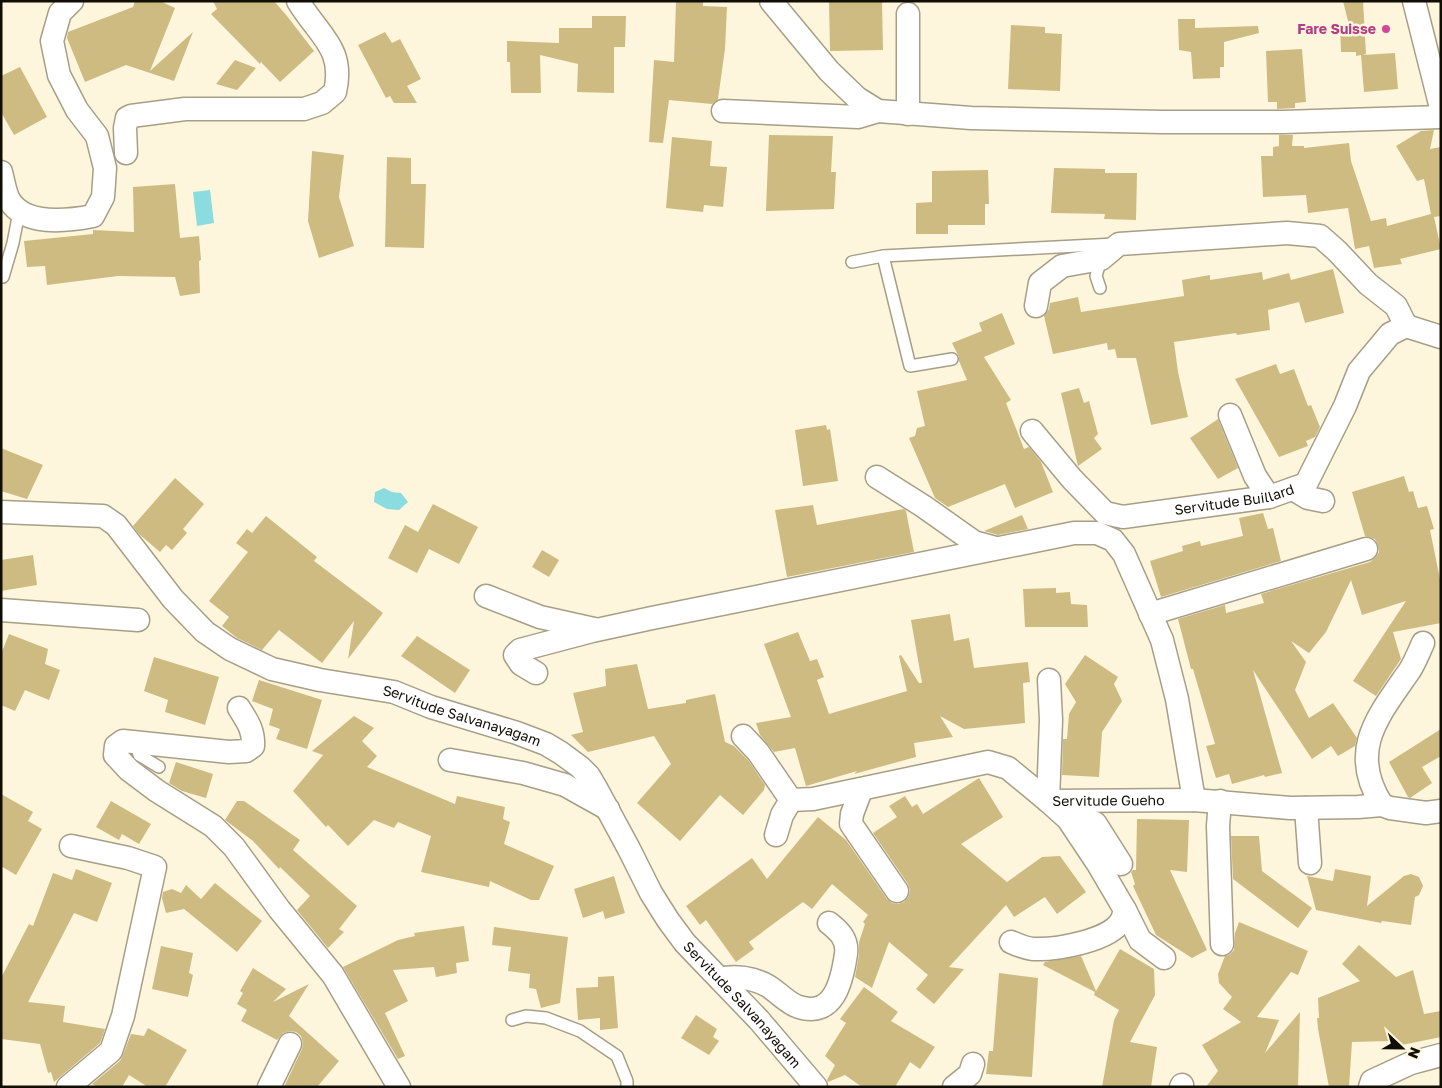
<svg xmlns="http://www.w3.org/2000/svg" width="1442" height="1088" font-family="'Golos Text',sans-serif">
  <rect width="100%" height="100%" fill="#fef6dc"/>
  <g fill="#8bdcdf">
    <path d="M210,190L214,223L197,226L193,192Z"/>
    <path d="M384,488L392,492L401,493L408,502L399,510L387,509L374,502L375,492Z"/>
  </g>
  <g fill="#cdbb81">
    <path d="M135,1H160L175,8L150,71L193,32L174,81L126,65L85,82L67,38L68,32L133,7Z"/>
    <path d="M213,1H274L287,16L314,51L280,82L261,62L260,64L211,14L217,9Z"/>
    <path d="M676,1H703V6L727,7L725,49L718,99L712,104L669,100L663,143L649,142L654,60L674,62Z"/>
    <path d="M829,1H882L883,50L830,51Z"/>
    <path d="M1343,1H1363L1366,54L1363,55L1395,53L1398,89L1364,92L1361,55L1356,56V52H1341L1340,25H1349Z"/>
    <path d="M592,16H626L625,47H614V93L577,92L578,64L540,55L541,93H511L510,62H507V41L559,43V28H592Z"/>
    <path d="M1178,19H1195V28L1258,26L1259,33L1224,42V67H1220V78L1193,79L1191,52L1179,50Z"/>
    <path d="M1011,25L1045,27V33L1062,34L1060,91L1008,89Z"/>
    <path d="M385,32L392,43L400,39L421,79L407,86L417,103H394L390,96L386,98L358,45Z"/>
    <path d="M1302,49L1306,102L1295,103V108L1277,109V102H1268L1266,51Z"/>
    <path d="M235,60L256,68L237,90L216,84Z"/>
    <path d="M20,67L47,117L14,135L1,112V76Z"/>
    <path d="M1434,130L1430,149L1441,147V216L1434,217L1441,249L1400,259L1402,264L1374,268L1369,246L1355,249L1348,208L1308,213L1306,195L1263,197L1261,156H1273V147L1279,146V135H1293L1292,146H1304V148L1349,143L1351,161L1371,221L1386,218L1387,226L1431,214L1424,179L1417,181L1396,146L1421,131Z"/>
    <path d="M769,135L833,136L831,172H836L834,209L766,211Z"/>
    <path d="M672,137L712,141L710,166L727,167L723,207L704,205L703,212L666,208Z"/>
    <path d="M312,151L344,155L339,197L354,246L319,258L308,221Z"/>
    <path d="M387,157L411,158V184H426L424,248L385,247Z"/>
    <path d="M1054,168L1105,169V173H1137L1136,220L1104,219L1105,214L1051,213Z"/>
    <path d="M988,170L989,204H985V225H948V234H916V203L932,202V171Z"/>
    <path d="M175,184L180,238L199,236L201,260L199,261L200,293L180,296L175,277L118,276L47,285L45,266L27,267L24,241L93,234V230L134,232L133,187Z"/>
    <path d="M1333,269L1344,313L1305,323L1299,302L1268,310L1270,330L1237,335L1236,333L1174,342L1178,372L1188,417L1151,425L1136,358H1117L1115,349L1108,350L1107,343L1053,354L1044,316L1049,309L1050,303L1078,297L1081,312L1184,296L1182,280L1210,275V280L1262,272L1263,280L1289,273L1291,280Z"/>
    <path d="M1002,313L1015,344L984,357L1011,400L1006,403L1024,449L1029,447L1041,462L1053,492L1015,508L1005,484L948,507L935,498L909,438L915,436L917,428L925,426L917,391L967,380L959,361V357L952,343L982,331L979,323Z"/>
    <path d="M1276,364L1280,374L1294,369L1308,406L1311,405L1320,427L1315,437L1306,441L1308,446L1279,457L1235,379Z"/>
    <path d="M1079,388L1084,403L1089,401L1098,434L1094,438L1102,449L1078,466L1061,393Z"/>
    <path d="M1218,419L1238,468L1218,479L1190,438Z"/>
    <path d="M826,425L827,430L830,429L838,481L803,486L795,430Z"/>
    <path d="M1,448L43,465L27,499L1,491Z"/>
    <path d="M1404,476L1409,492L1413,491L1418,508L1427,506L1434,529L1430,530L1441,584V623L1393,632L1401,659L1376,696L1353,681L1406,601L1362,615L1351,580L1326,632L1309,653L1291,641L1306,662L1295,690L1309,718L1333,703L1357,738L1355,746L1338,756L1331,746L1312,759L1253,670L1282,773L1265,777L1264,775L1232,784L1229,774L1216,778L1206,746L1215,744L1193,669H1191L1178,619L1225,605L1226,613L1264,603L1261,594L1370,562L1375,558L1379,552L1378,545L1375,539L1365,536L1352,492Z"/>
    <path d="M175,478L204,504L183,529L187,533L172,550L166,545L160,552L139,534L133,526Z"/>
    <path d="M433,504L478,527L459,564L429,549L417,573L388,558L405,525L418,532Z"/>
    <path d="M813,505L817,525L904,509L906,511L914,552L787,577L775,510Z"/>
    <path d="M1263,513L1268,529L1273,528L1281,561L1161,597L1150,561L1183,551L1182,546L1200,541L1201,546L1243,536L1239,518Z"/>
    <path d="M1022,515L1028,529L998,535L984,531Z"/>
    <path d="M266,516L317,557L314,561L383,613L348,659L354,621L322,663L279,630L262,650L237,638L222,626L229,617L209,601L248,552L236,543L247,529L252,533Z"/>
    <path d="M542,550L559,560L549,577L532,567Z"/>
    <path d="M33,555L37,585L1,591V560Z"/>
    <path d="M1056,588V593L1070,592L1071,604L1087,605L1088,627H1025L1023,589Z"/>
    <path d="M950,614L954,641L969,638L974,668L1028,662L1030,682L1023,683L1025,723L964,729L940,716L953,737L914,743L916,757L854,774L857,771L806,786L795,748L774,752L760,735L756,723L791,717L764,644L798,632L810,661L817,659L824,677L817,680L829,714L907,691L899,656L901,655L919,683H922L911,620Z"/>
    <path d="M9,634L48,649L45,664L60,670L49,700L25,690L15,711L1,705V654Z"/>
    <path d="M417,636L470,670L455,693L401,656Z"/>
    <path d="M1085,655L1118,677L1114,684L1122,701L1102,732L1099,777L1062,775L1063,739H1067L1069,714L1076,702L1065,684Z"/>
    <path d="M154,657L219,677L205,725L165,712L168,700L144,691Z"/>
    <path d="M637,664L648,709L686,703V700L715,694L725,742L734,746L748,760L765,785L764,790L743,815L720,795L680,841L637,803L671,764L654,736L588,752L571,735L583,732L573,693L606,686L605,669Z"/>
    <path d="M259,680L322,700L307,749L276,739L280,729L269,725L273,709L252,701Z"/>
    <path d="M354,716L374,728L362,741L377,756L367,767L455,804L457,796L505,807L503,819L510,822L504,844L554,866L539,900H531L490,881L489,887L421,872L431,836L398,822L394,828L374,820L348,846L328,825L326,827L293,791L323,755L312,751Z"/>
    <path d="M1441,729V756L1422,767L1432,783L1410,798L1408,797L1389,762Z"/>
    <path d="M176,762L213,774L206,798L182,791L169,783Z"/>
    <path d="M979,778L1003,817L961,844L1007,882L1042,857L1060,856L1086,892L1057,914L1045,897L1014,917L1006,905L949,967L964,969L934,1004L916,989L928,975L889,942L872,988L855,977L859,955V942L865,924L863,922L868,915L832,884L812,909L803,902L749,942L754,949L736,962L706,920L700,925L686,906L752,858L767,879L818,817L846,840L887,899L892,903L898,904L904,902L909,896L910,890L908,884L873,833L897,817L889,806L905,796L912,807L917,804L923,814Z"/>
    <path d="M1,794L33,812L28,821L42,829L16,875L1,866Z"/>
    <path d="M111,801L151,824L139,844L122,834L119,840L96,827Z"/>
    <path d="M237,801H244L300,840L293,850L357,906L339,929L344,932L328,948L297,910L310,896L280,867L279,869L253,841L225,820Z"/>
    <path d="M1137,819L1189,820L1187,872L1170,870L1207,950L1192,958L1156,935L1133,886L1135,884L1131,872L1133,870H1136Z"/>
    <path d="M1231,836H1259L1262,871L1312,908L1298,928L1233,879Z"/>
    <path d="M76,869L112,883L97,922L74,913L28,1002L65,1006L63,1022L105,1029L100,1043L54,1082L51,1072L48,1073L40,1044L1,1039V978L29,924L33,926L53,873L72,880Z"/>
    <path d="M1335,869L1371,876L1367,906L1404,876L1411,874L1419,877L1423,886L1419,895L1415,897L1411,925L1382,921L1381,923L1316,910L1307,876L1333,881Z"/>
    <path d="M614,876L625,913L605,919L603,911L583,918L574,889Z"/>
    <path d="M215,883L262,921L237,952L184,909L166,913L162,898L163,892L172,889L181,893L186,885L201,899Z"/>
    <path d="M1239,922L1308,951L1298,975L1291,972L1257,1017L1279,1020L1265,1053L1300,1012L1298,1087H1206L1218,1071L1202,1045L1241,1022L1223,1009L1232,997L1219,983L1218,974L1225,956L1229,955L1234,950L1235,933Z"/>
    <path d="M464,926L469,961L456,963L457,973L436,977L434,967L393,970L408,1001L385,1013L405,1056L398,1059L343,967L398,940L415,936L414,933Z"/>
    <path d="M494,927L568,937L560,1003L541,1008L536,989L529,988L530,974L508,971L511,947L492,945Z"/>
    <path d="M1359,945L1396,977L1413,970L1424,1014L1441,1011V1037L1392,1047L1391,1041L1352,1042L1349,1087H1329L1318,1029L1317,1018H1319L1318,998L1360,981L1342,964Z"/>
    <path d="M161,946L193,953L189,973L193,975L188,997L152,989Z"/>
    <path d="M1120,949L1154,969L1155,995L1130,1042L1157,1047L1151,1087H1102L1114,1020L1119,1010L1094,995L1095,992L1043,965L1045,962L1081,956L1096,991Z"/>
    <path d="M253,968L286,989L273,1002L309,984L289,1016L339,1061L317,1087H284L302,1049L303,1043L301,1036L296,1032L290,1031L283,1033L277,1040L241,1021L247,1010L237,1004L243,993L240,991Z"/>
    <path d="M999,973L1038,978L1032,1077L986,1074L989,1051H993Z"/>
    <path d="M614,976L618,1028L600,1030V1018L578,1020L576,988L598,987V977Z"/>
    <path d="M864,987L898,1012L891,1021L935,1047L920,1069L910,1062L895,1087H862L845,1075L828,1082L827,1080L835,1065L825,1056L846,1023L840,1019Z"/>
    <path d="M696,1015L717,1029L713,1037L719,1041L709,1055L681,1038Z"/>
    <path d="M148,1028L187,1050L165,1087H148L129,1075L122,1087H98L92,1084L120,1061L123,1055L131,1034L144,1036Z"/>
  </g>
  <g fill="none" stroke-linecap="round" stroke-linejoin="round">
    <defs>
      <g id="service">
        <path d="M883,256L910,366L952,359"/>
        <path d="M852,262L883,256L1115,244"/>
        <path d="M3,277L13,243L19,212"/>
        <path d="M1100,288L1096,276L1101,259"/>
        <path d="M136,742L139,755L159,767"/>
        <path d="M512,1020L526,1016L546,1018L580,1031L617,1056L627,1081V1087"/>
      </g>
      <g id="minor">
        <path d="M771,1L829,71L857,98L878,111L971,118L1163,122H1283L1441,117"/>
        <path d="M1414,1L1441,108"/>
        <path d="M723,111L858,117L878,111"/>
        <path d="M908,114V14"/>
        <path d="M126,153L125,128L127,118L131,116L185,109H304L322,103L335,92C345,48 319,36 298,1"/>
        <path d="M1,172C3,180 5,191 8,198C23,227 67,221 93,216L103,197L105,168L97,136L77,110L59,75L52,41L60,13L72,1"/>
        <path d="M1036,306L1040,283L1062,266L1101,259L1119,244L1287,233L1320,236L1337,251L1368,284L1396,306L1406,326"/>
        <path d="M1230,415L1255,476L1269,497"/>
        <path id="s1" d="M1032,431L1072,479L1105,513L1123,517L1269,497L1306,484L1345,406L1359,371L1390,334L1406,326L1441,337"/>
        <path d="M877,477L923,506L974,542L996,548"/>
        <path d="M1293,489L1308,498L1323,501"/>
        <path id="s2" d="M1,512L103,516L116,525L173,599L205,632L230,649L272,669L320,680L394,692L431,707L517,733L546,744L561,753L580,767L589,776L596,788L629,849L651,893L668,920L685,943L759,1020L816,1087"/>
        <path d="M486,596L540,617L594,629"/>
        <path d="M1,610L138,620"/>
        <path d="M1150,614L1366,549"/>
        <path d="M536,673L521,664L515,655L520,650L592,631L652,618L1074,533H1097L1113,540L1124,554L1135,579L1162,640L1177,699L1194,800"/>
        <path d="M239,708C247,721 254,730 253,746L246,751L229,752L123,741L116,746L115,755L129,770L157,791L213,826L234,847L279,909L333,975L399,1087"/>
        <path d="M743,736L758,752L791,800"/>
        <path d="M450,760L523,773L565,785L608,809"/>
        <path d="M861,790L852,814L851,824L897,891"/>
        <path id="s3" d="M791,800L813,799L988,762L1008,768L1048,801L1194,800L1290,808L1358,807L1382,805L1390,808L1426,813L1441,811"/>
        <path d="M1048,801L1051,720L1049,680"/>
        <path d="M1220,801L1218,826L1222,944"/>
        <path d="M1382,805C1347,750 1379,715 1410,670C1415,662 1419,652 1423,643"/>
        <path d="M1060,807L1095,823L1121,864"/>
        <path d="M1306,808L1310,863"/>
        <path d="M776,835L782,815L791,800"/>
        <path d="M1125,910L1140,940L1164,958"/>
        <path d="M1011,942C1018,945 1027,949 1034,949C1055,950 1110,941 1121,921C1123,918 1124,913 1125,910L1098,864L1068,819L1048,801"/>
        <path d="M720,979C735,975 754,978 768,986C778,992 788,1004 799,1007C834,1018 842,981 846,954C848,939 839,931 829,923"/>
        <path d="M68,1087L111,1051L123,1016L155,867L128,858L71,846"/>
        <path d="M269,1087L290,1044"/>
        <path d="M954,1087L970,1074L973,1064"/>
        <path d="M1181,1087L1182,1085"/>
        <path d="M1370,1087L1372,1081L1411,1063L1441,1055"/>
      </g>
    </defs>
    <use href="#service" stroke="#a69e86" stroke-width="14"/>
    <use href="#minor" stroke="#a69e86" stroke-width="25"/>
    <use href="#service" stroke="#fff" stroke-width="11"/>
    <use href="#minor" stroke="#fff" stroke-width="22"/>
  </g>
  <circle fill="#d1479c" stroke="#fef6dc" stroke-width="2" cx="1386" cy="29" r="5"/>
  <g text-anchor="middle" stroke-width="5" stroke-linejoin="round" paint-order="stroke">
    <g font-size="14" font-weight="bold" fill="#b23c85" stroke="#fef6dc" text-anchor="end">
      <text x="1376" y="34">Fare Suisse</text>
    </g>
    <g font-size="14" fill="#100d05" stroke="#fef6dc">
      <text dy="5" stroke="none"><textPath href="#s1" startOffset="241">Servitude Buillard</textPath></text>
      <text dy="5" stroke="none"><textPath href="#s2" startOffset="530">Servitude Salvanayagam</textPath></text>
      <text dy="5" stroke="none"><textPath href="#s3" startOffset="334">Servitude Gueho</textPath></text>
      <text dy="5" stroke="none"><textPath href="#s2" startOffset="950">Servitude Salvanayagam</textPath></text>
    </g>
  </g>
  <rect width="1442" height="1088" fill="none" stroke="#100d05" stroke-width="5"/>
  <g transform="translate(1402 1048) rotate(112)" stroke="#fef6dc" stroke-width="4" paint-order="stroke">
  <path d="M0-4L9 19L0 12L-9 19Z" fill="#100d05"/>
  <text y="-8" font-size="14" font-weight="bold" text-anchor="middle" fill="#100d05">N</text>
  </g>
</svg>
